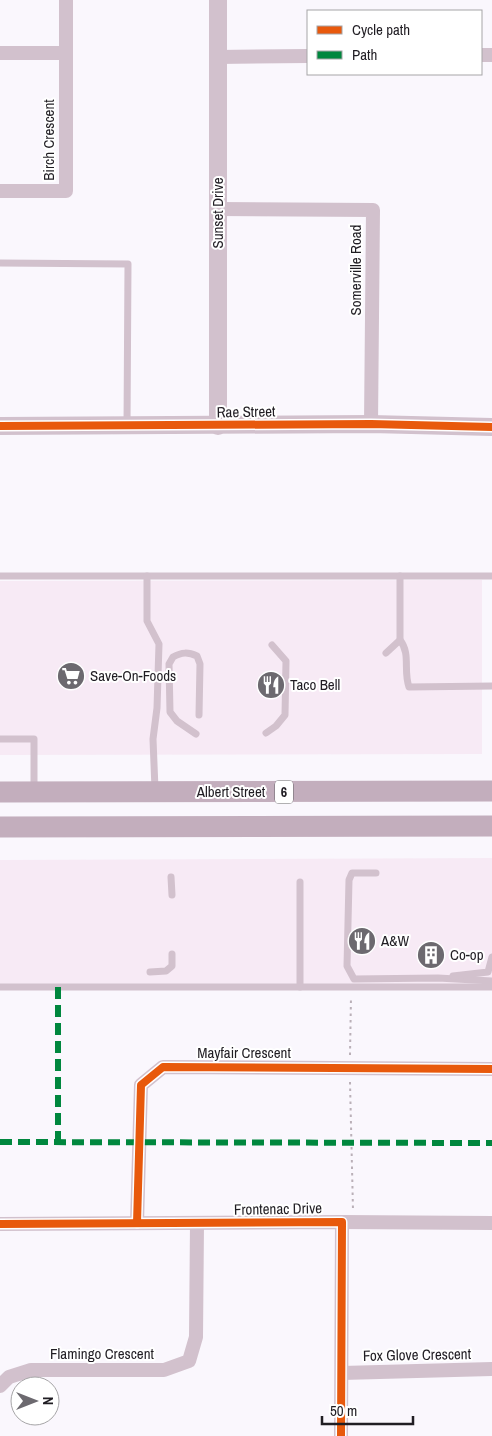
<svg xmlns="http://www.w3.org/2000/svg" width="492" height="1436" font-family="'Archivo Narrow',sans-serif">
  <rect width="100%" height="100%" fill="#faf7fd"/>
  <g fill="#f7eaf5">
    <path d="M482,580V754L0,755V581Z"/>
    <path d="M492,858V984L0,986V860Z"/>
  </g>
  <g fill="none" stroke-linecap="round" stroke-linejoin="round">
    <g stroke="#bab0b8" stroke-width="2" stroke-dasharray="2.5 4" stroke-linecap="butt">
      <path d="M350,1055L351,997"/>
      <path d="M350,1082L353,1210"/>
    </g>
    <g stroke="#d2c1cd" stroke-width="7">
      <path d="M0,263L128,264L127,425"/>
      <path d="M0,576H492"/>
      <path d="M147,576V621L159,644L157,708L153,739L155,789"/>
      <path d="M400,640C411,654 403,670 409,687L492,686"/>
      <path d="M386,653L400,640V576"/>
      <path d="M266,733L276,726L285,715L286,661L272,645"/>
      <path d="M196,734L177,721L170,712L169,664L173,657C182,652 188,652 197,656L200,664L199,715"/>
      <path d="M0,739H34V789"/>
      <path d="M376,873H352L349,880L347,966L354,979L438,978L492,981"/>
      <path d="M171,877L172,895"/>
      <path d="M300,882V987"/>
      <path d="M150,972L166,971L172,966V954"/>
      <path d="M453,976L488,972L492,957"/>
      <path d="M0,987H492"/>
    </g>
    <g stroke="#d2c1cd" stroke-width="14">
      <path d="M0,53H65"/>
      <path d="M481,55H492"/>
      <path d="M218,57L308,56"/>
      <path d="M0,191H66V0"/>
      <path d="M218,209L373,210L371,424"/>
      <path d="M342,1222L492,1223"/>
      <path d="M137,1223L141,1085L163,1067L492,1069"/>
      <path d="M0,1224L342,1222L341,1436"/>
      <path d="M342,1373L492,1369"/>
      <path d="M0,1386L9,1377L31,1370H164L189,1361L196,1337L197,1224"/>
    </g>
    <g stroke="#d2c1cd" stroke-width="18">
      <path d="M0,426L371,424L492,427"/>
      <path d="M218,426V0"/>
    </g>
    <g stroke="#c3aebd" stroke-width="21">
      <path d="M0,792L492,791"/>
      <path d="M0,827L492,826"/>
    </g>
    <g stroke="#00873e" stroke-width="6" stroke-dasharray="12 6" stroke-linecap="butt">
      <path d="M58,987V1143"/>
      <path d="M0,1142L492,1143"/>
    </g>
    <defs>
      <g id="cycleway">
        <path d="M0,426L371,424L492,427"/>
        <path d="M137,1223L141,1085L163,1067L492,1069"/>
        <path d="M0,1224L342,1222L341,1436"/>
      </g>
    </defs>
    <use href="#cycleway" stroke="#fff" stroke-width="11"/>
    <use href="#cycleway" stroke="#e8590c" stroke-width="8"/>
  </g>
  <defs>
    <symbol id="supermarket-disc" viewBox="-11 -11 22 22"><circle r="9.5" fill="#6c696f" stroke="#fff"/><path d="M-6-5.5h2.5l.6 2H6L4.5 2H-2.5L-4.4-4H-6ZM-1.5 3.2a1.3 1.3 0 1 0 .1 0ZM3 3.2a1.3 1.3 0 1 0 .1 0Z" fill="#fff"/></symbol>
    <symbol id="restaurant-disc" viewBox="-11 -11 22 22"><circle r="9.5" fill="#6c696f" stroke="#fff"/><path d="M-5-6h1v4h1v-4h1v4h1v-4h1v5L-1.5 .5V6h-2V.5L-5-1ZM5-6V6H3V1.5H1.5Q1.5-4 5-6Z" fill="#fff"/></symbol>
    <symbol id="building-disc" viewBox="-11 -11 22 22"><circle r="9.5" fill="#6c696f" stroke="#fff"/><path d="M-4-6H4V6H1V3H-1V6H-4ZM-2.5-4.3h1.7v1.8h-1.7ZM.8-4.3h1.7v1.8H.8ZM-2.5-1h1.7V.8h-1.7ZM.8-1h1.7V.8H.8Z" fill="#fff"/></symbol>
  </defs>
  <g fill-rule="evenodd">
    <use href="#supermarket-disc" x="55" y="660" width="32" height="32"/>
    <use href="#restaurant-disc" x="255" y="669" width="32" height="32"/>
    <use href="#restaurant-disc" x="346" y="925" width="32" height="32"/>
    <use href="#building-disc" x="415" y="939" width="32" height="32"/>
  </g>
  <g text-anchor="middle" stroke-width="4" stroke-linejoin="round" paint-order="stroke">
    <rect fill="#fff" stroke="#636165" stroke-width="1" x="275" y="780.5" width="18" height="23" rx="4"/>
    <g font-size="14" font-weight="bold" fill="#201d23">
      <text x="284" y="797">6</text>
    </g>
    <g font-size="15" fill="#201d23" stroke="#fff">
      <text transform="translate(49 140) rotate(-90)" y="5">Birch Crescent</text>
      <text transform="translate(218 213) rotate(-90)" y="5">Sunset Drive</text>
      <text transform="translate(356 270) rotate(-90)" y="5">Somerville Road</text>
      <text transform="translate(246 412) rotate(-1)" y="5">Rae Street</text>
      <text x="231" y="797">Albert Street</text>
      <text x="244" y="1058">Mayfair Crescent</text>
      <text transform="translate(278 1209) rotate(-1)" y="5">Frontenac Drive</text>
      <text x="102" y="1359">Flamingo Crescent</text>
      <text transform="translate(417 1355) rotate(-1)" y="5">Fox Glove Crescent</text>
    </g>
    <g font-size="15" fill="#201d23" stroke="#fff" text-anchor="start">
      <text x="90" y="681">Save-On-Foods</text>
      <text x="290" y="690">Taco Bell</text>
      <text x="381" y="946">A&amp;W</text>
      <text x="450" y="960">Co-op</text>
    </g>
  </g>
  <rect x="307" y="10" width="175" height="65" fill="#ffffff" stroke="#a6a5a7"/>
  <rect x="317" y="26" width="25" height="8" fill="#e8590c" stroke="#a6a5a7"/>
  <text x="352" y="35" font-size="15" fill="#201d23">Cycle path</text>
  <rect x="317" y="51" width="25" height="8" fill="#00873e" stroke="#a6a5a7"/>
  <text x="352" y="60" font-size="15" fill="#201d23">Path</text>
  <g transform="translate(35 1401) rotate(90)"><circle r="24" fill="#ffffff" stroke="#a6a5a7"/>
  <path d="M0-4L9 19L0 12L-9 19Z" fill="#6c696f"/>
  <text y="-8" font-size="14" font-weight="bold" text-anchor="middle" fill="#201d23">N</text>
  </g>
  <path d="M322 1416v8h91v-8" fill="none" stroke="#201d23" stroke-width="2.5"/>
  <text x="330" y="1416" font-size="15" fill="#201d23" stroke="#ffffff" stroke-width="4" paint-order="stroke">50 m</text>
</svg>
